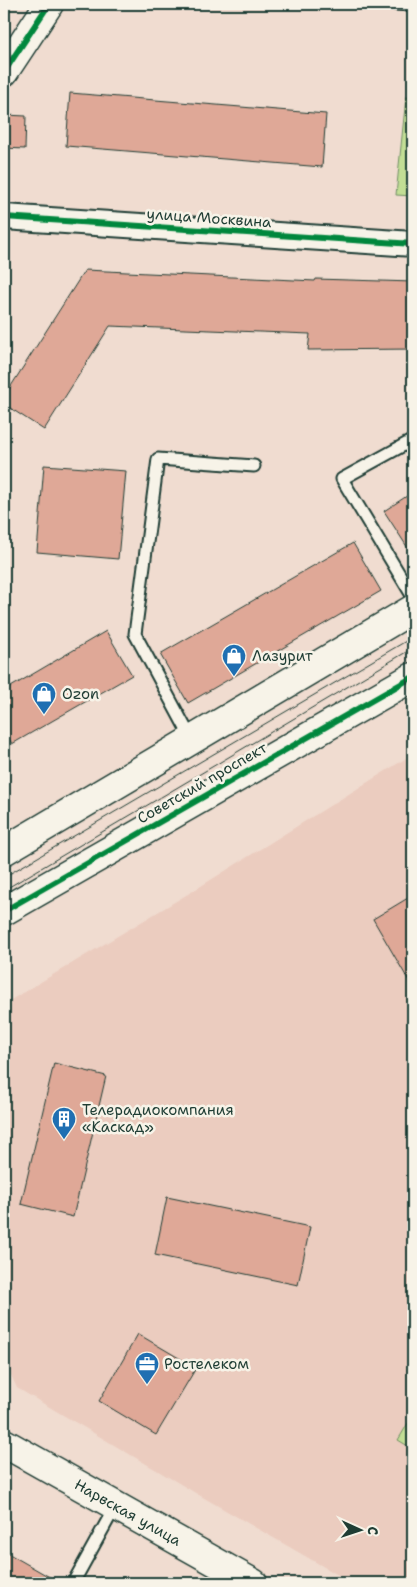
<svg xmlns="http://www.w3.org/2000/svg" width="417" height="1587" font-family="'Shantell Sans',sans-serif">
  <rect width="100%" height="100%" fill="#f0dcd0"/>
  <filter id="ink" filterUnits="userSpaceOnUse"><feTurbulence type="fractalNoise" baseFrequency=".02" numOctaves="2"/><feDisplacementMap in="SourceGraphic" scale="10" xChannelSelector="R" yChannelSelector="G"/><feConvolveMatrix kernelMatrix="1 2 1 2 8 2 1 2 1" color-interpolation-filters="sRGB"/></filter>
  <g filter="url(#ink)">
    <path fill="#ebccbf" d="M413,754V1583H352L199,1495L17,1388L4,1360V1004L193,891Z"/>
    <g fill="#c2de95" stroke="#708e64">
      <path d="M406,97L413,98V196L396,195Z"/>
      <path d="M413,1415V1449L398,1440Z"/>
    </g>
    <g fill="#dfa897" stroke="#1f3d34">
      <path d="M70,93L326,114L322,167L66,146Z"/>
      <path d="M5,115L26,116L25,149L4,148Z"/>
      <path d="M85,270L315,281L316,279L413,282V349L308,350L310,334L110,326L44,430L4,404V397Z"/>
      <path d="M44,465L126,471L118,559L37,552Z"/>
      <path d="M413,492V556L384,511Z"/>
      <path d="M353,543L381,591L188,703L160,654Z"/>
      <path d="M106,631L132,675L12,744L4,730V691Z"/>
      <path d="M413,895V988L373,919Z"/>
      <path d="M54,1063L106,1076L73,1217L21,1204Z"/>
      <path d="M167,1197L310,1227L298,1285L155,1255Z"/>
      <path d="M138,1334L196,1368L156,1435L99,1401Z"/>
      <path d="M4,1551L60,1583H4Z"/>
    </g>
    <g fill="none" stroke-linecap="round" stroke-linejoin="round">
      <defs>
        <g id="lane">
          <path d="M395,4L413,5"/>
          <path d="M413,440L342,479L413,597"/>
          <path d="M192,740L135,634L158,459L254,466"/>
          <path d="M73,1583L115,1507"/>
        </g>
        <path id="street" d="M4,217L413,244"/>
        <g id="secondary">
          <path d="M4,72L49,4"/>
          <path id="s1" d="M4,1443L253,1583"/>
        </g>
        <g id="primary">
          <path d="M4,851L413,609"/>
          <path d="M4,911L413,677"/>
        </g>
      </defs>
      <use href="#lane" stroke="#1f3d34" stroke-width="15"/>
      <use href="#street" stroke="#1f3d34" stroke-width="28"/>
      <use href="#secondary" stroke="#1f3d34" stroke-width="31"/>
      <use href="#primary" stroke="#1f3d34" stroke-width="31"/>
      <use href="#lane" stroke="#f7f3e8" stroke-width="11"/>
      <use href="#street" stroke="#f7f3e8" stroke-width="24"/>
      <use href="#secondary" stroke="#f7f3e8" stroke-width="28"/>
      <use href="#primary" stroke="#f7f3e8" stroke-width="28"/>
      <g stroke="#1f3d34" stroke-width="1">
        <path d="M4,877L413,637"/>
        <path d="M4,890L413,648"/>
      </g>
      <defs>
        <g id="cycleway">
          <path d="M4,72L49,4"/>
          <path d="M4,217L413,244"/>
          <path d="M4,911L413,677"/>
        </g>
      </defs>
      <use href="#cycleway" stroke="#f7f3e8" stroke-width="9"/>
      <use href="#cycleway" stroke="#00873e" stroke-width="6"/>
    </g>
  </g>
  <defs>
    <symbol id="shop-pin" viewBox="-11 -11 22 30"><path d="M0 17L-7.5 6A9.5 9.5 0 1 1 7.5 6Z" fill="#1f6fb2" stroke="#f7f3e8"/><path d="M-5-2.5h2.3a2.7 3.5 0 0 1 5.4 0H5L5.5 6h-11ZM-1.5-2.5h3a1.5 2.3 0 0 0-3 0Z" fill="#fff"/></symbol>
    <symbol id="building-pin" viewBox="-11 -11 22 30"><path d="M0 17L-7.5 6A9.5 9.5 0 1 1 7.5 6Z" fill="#1f6fb2" stroke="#f7f3e8"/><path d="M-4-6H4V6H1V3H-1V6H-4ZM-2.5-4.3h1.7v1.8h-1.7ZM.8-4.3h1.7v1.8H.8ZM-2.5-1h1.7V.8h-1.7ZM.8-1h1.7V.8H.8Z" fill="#fff"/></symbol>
    <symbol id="office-pin" viewBox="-11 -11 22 30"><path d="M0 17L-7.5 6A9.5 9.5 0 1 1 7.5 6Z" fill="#1f6fb2" stroke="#f7f3e8"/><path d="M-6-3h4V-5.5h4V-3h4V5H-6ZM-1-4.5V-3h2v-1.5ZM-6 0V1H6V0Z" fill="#fff"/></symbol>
  </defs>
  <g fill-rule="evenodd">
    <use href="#shop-pin" x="220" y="642" width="28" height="38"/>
    <use href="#shop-pin" x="30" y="680" width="28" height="38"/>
    <use href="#building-pin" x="50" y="1105" width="28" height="38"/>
    <use href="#office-pin" x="133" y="1350" width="28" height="38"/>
  </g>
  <g text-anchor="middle" stroke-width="5" stroke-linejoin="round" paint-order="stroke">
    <g font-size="15" fill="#1f3d34" stroke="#f7f3e8">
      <text transform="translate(209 218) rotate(4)" y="5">улица Москвина</text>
      <text transform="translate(202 783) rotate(-30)" y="5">Советский проспект</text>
      <text dy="5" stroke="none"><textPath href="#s1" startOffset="142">Нарвская улица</textPath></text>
    </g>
    <g font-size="15" fill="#1f3d34" stroke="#f7f3e8" text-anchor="start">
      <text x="252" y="661">Лазурит</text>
      <text x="62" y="699">Ozon</text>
      <text x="82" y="1115">Телерадиокомпания<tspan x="82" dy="17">«Каскад»</tspan></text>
      <text x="164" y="1369">Ростелеком</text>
    </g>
  </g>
  <rect width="417" height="1587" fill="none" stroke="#f7f3e8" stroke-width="20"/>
  <rect x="10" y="10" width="397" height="1567" fill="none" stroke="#1f3d34" stroke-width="2" filter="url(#ink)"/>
  <g transform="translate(360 1530) rotate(93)" stroke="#f7f3e8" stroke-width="4" paint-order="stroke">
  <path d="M0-4L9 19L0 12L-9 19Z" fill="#1f3d34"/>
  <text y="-8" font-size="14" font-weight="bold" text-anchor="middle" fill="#1f3d34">С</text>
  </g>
</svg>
